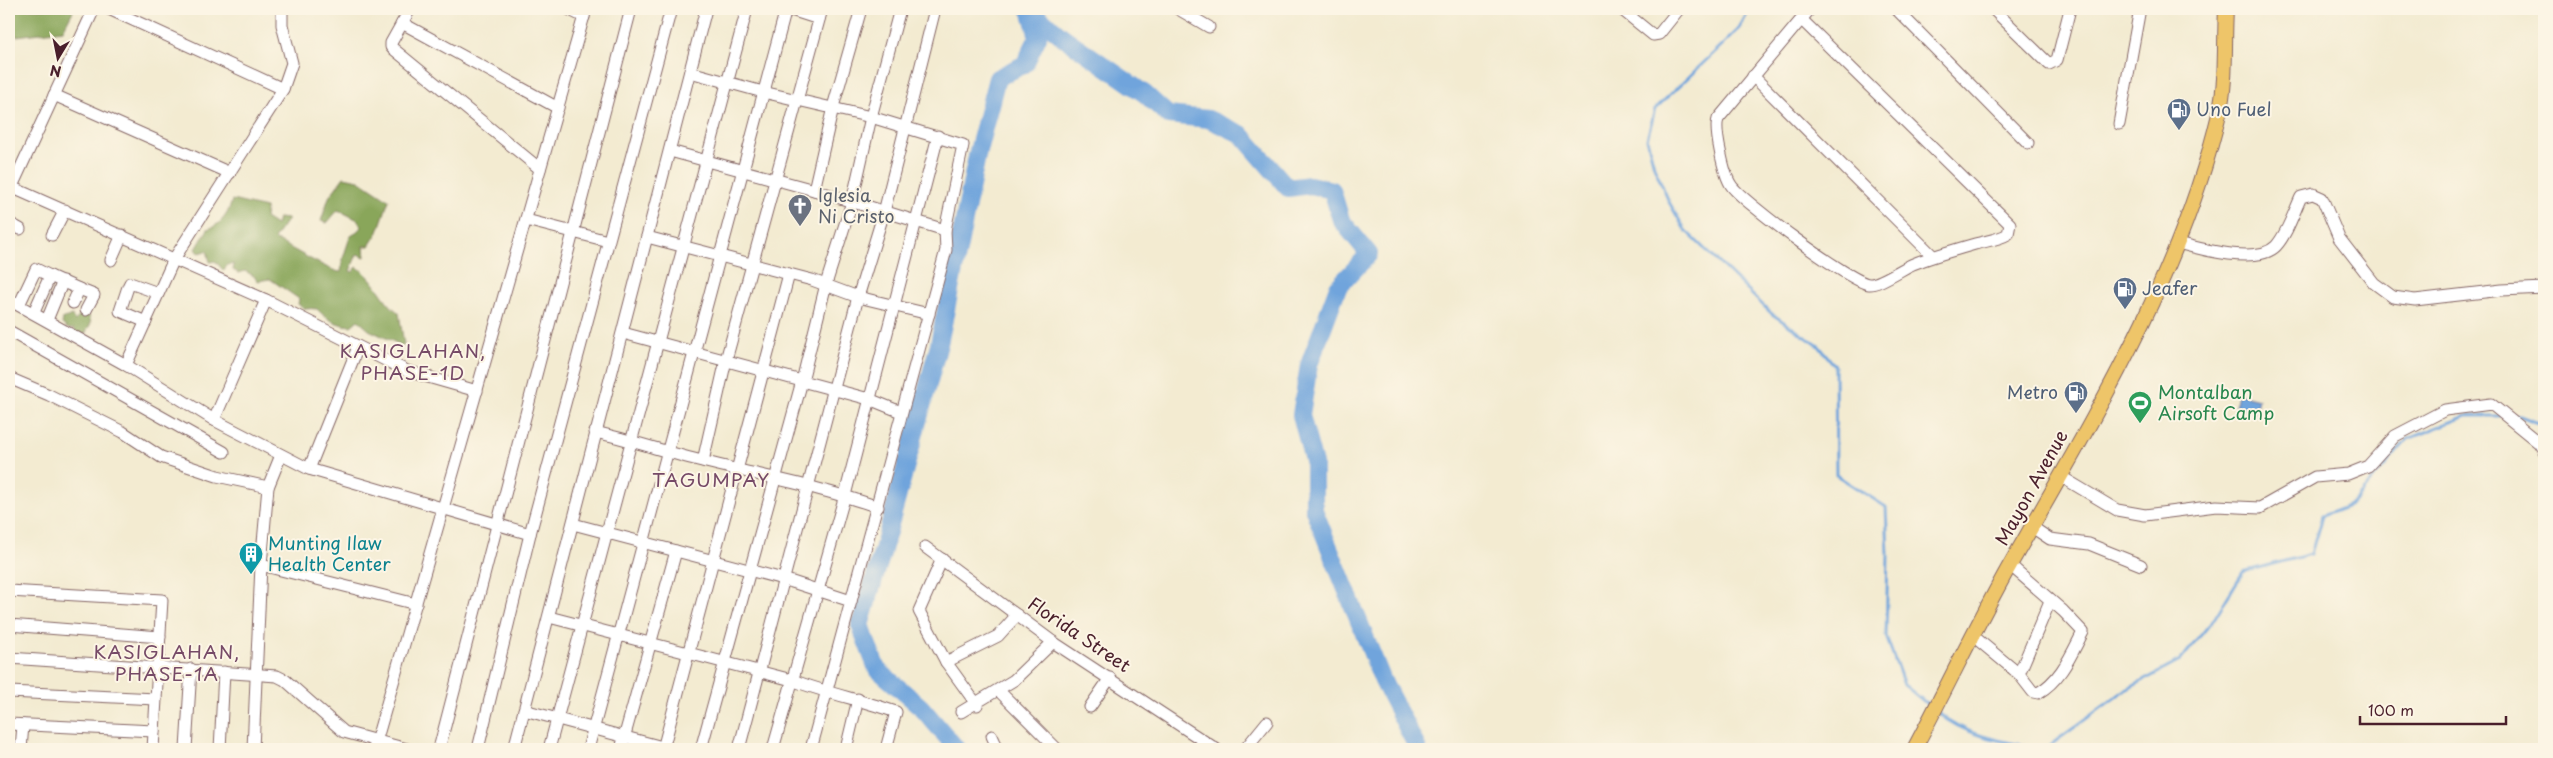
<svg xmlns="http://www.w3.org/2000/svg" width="2553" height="758" font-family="'Playpen Sans',sans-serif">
  <rect width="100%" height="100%" fill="#fcf5e5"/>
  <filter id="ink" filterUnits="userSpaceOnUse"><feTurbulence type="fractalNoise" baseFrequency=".02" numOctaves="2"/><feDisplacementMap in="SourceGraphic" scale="10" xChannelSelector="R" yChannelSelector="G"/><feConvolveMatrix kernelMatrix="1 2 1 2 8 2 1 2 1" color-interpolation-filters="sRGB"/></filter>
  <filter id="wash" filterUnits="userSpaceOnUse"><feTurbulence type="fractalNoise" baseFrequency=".0096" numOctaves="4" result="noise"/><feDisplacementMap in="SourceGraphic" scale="20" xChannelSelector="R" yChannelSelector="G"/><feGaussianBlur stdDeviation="1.12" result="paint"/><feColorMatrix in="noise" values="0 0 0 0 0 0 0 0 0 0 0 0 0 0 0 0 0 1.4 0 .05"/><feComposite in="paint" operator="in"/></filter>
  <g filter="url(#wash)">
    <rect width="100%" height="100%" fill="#f3ebd1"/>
    <g fill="#89a65a" stroke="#6a6242">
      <path d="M9,9H74L63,30L9,37Z"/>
      <path d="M344,177L359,180L389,200L378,232L369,246H364L365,257L357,254L350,271L353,272L357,267C376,278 381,300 399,313L404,344L403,346L369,330L358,320L351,326C337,325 326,319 317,309L303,308L298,304L299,299L270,279L257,281L254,276L245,271L239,273L233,270L234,264L227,265L224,271L215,261L210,262L207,251L199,253L196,249L208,229C221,225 229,213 232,200L266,208L265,218L276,225L278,218L288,219L274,239C286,245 333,273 341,272L343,258L350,237L362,227L358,220L338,210L327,223L321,221L329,197Z"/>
      <path d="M82,313L89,316L91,323L85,334H76L74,329H68L62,324L63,318L72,316L75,321Z"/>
    </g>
    <path fill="#70a4dc" stroke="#5d6284" d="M2238,394L2258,399L2255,412L2235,407Z"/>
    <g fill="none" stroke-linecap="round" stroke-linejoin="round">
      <g stroke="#70a4dc" stroke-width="3">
        <path d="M1750,9L1738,30L1655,109L1647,139L1654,166L1669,202L1685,230L1772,314L1819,346L1835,366L1836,475L1886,507L1888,554L1886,636L1904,685L1931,707"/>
        <path d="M2512,416H2520L2544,425"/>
        <path d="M1938,713C1967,737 2006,742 2043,749"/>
        <path d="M2045,749L2124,691L2180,661L2214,619L2243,572L2311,554L2322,516L2351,505L2408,439L2466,416H2500"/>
      </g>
      <g stroke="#70a4dc" stroke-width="18">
        <path d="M1029,9L1063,37L1145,94L1168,115L1208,119L1241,134L1288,188L1310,185L1332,190L1341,220L1369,254L1338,287L1309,365L1301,415L1314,464V510L1383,681L1418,749"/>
        <path d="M957,749L921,707L877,669L860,625L883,550L939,344L978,151L997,78L1025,64L1038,37L1030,9"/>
      </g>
    </g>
  </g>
  <g filter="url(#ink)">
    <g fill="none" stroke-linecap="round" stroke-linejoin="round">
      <defs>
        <g id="minor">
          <path d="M109,9L283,89"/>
          <path d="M410,9L391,43V47L540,169"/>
          <path d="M568,9L584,17"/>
          <path d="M788,9L819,19"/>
          <path d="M1178,9L1209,27"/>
          <path d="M1621,9L1653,35L1659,34L1679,9"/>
          <path d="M1896,9L2028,143"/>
          <path d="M1993,9L2049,64L2057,60L2070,9"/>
          <path d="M1802,20L2010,224L2008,234C1998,240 1985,241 1975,244C1954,250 1933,256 1913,264C1903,268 1879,285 1869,284C1852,283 1741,201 1731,185C1724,175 1714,130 1718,119L1810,9"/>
          <path d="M402,23L558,108"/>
          <path d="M690,72L763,92L871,117L963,145L945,230L946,250L811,749"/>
          <path d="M1753,76L1933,256"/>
          <path d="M54,95L230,173"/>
          <path d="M2119,124L2139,14L2137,9"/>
          <path d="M670,151L814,190L945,230"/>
          <path d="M11,187L266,300L407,371L477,391"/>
          <path d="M814,190L833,107L861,9"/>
          <path d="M9,193L94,9"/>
          <path d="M526,220L608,241"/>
          <path d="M9,223L20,229"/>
          <path d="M52,235L65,210"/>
          <path d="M647,237L812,280L858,297L929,314"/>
          <path d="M2178,243C2200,249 2258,265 2276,246C2287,234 2294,212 2301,197L2313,194L2322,198L2339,238L2374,283L2393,297L2415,300L2502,290L2544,288"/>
          <path d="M111,260L122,235"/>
          <path d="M50,276L79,289L73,303"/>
          <path d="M79,289L94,295L86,310"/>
          <path d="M9,300L126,365L214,420L309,469L530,534"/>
          <path d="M19,305L36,269L50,276L34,312"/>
          <path d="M47,320L63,281"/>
          <path d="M146,322L120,311L128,287L130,283L158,293"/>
          <path d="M9,331L224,452"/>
          <path d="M623,333L869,399L901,412"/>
          <path d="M126,365L174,259L283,89L292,63L282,25V9"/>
          <path d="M9,378L49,395L123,432L161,457L217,476L268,487"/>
          <path d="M214,420L266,300"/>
          <path d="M595,432C631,440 666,452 702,461C761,476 821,487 878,507"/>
          <path d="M703,461L726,360L822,9"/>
          <path d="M309,469L358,347"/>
          <path d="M2060,476L2117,510L2145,515L2216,506L2260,508L2315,477L2348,474L2368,466L2395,436L2445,410L2491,404L2539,443L2544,451"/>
          <path d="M573,524L783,579L851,601"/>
          <path d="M2032,527L2050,539L2089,544L2141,565"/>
          <path d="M925,547L1053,642L1216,749"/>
          <path d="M942,559L919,611L946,662L977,705"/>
          <path d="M261,565L416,604"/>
          <path d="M9,591L162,600L153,749"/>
          <path d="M549,617L792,680C826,693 861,700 896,712L886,749"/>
          <path d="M9,625L160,637"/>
          <path d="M1972,635L2019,674L2033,692L2038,693C2061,680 2071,655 2083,632L2063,611L2010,565"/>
          <path d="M9,658L277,676L285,680L344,732L407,749"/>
          <path d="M946,662L998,636L1017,615"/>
          <path d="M2019,674L2050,601"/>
          <path d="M999,691L1057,749"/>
          <path d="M9,692L156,699"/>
          <path d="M1090,707L1110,678"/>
          <path d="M524,710L670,749"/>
          <path d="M961,712L1014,680L1053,642"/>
          <path d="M9,724L154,731"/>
          <path d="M992,736L998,749"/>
          <path d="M21,749L23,725"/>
          <path d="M186,749L191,669"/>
          <path d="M220,749L224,672"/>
          <path d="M253,749L261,565L268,487L281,455"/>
          <path d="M374,749L586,9"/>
          <path d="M439,749L631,9"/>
          <path d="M478,749L530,534L671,9"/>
          <path d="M514,749L706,9"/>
          <path d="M549,749L747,9"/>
          <path d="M588,749L786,9"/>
          <path d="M621,749L676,551"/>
          <path d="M663,749L789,274"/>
          <path d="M701,749L802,381L826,284L852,202L871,117L900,9"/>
          <path d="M739,749L858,297L884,212L935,9"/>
          <path d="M773,749L845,495L938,136"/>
          <path d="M846,749L858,699"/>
          <path d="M1245,749L1267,722"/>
        </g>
        <path id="major" d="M1914,749C1947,688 1976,625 2010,565C2091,422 2181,276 2219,114C2227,81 2224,43 2226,9"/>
      </defs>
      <use href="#minor" stroke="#856665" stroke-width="13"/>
      <use href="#major" stroke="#856665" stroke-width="16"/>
      <use href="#minor" stroke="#fff" stroke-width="11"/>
      <use href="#major" stroke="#eec569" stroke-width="14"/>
    </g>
  </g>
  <defs>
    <symbol id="fuel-pin" viewBox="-11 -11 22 30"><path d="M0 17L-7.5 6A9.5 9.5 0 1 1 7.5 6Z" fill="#5c6f8a" stroke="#fcf5e5"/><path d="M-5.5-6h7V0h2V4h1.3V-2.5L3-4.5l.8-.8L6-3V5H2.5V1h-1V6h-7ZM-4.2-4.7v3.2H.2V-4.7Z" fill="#fff"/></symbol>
    <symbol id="church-pin" viewBox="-11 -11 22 30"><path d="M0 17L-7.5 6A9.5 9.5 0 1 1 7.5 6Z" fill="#6b7280" stroke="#fcf5e5"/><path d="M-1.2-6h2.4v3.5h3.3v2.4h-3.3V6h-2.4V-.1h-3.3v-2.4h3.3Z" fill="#fff"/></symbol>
    <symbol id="stadium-pin" viewBox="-11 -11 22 30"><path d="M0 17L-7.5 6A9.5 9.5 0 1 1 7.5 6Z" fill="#2e9e5b" stroke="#fcf5e5"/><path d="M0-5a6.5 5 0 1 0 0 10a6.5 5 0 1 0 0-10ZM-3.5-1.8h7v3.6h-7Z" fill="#fff"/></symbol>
    <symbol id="building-pin" viewBox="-11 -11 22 30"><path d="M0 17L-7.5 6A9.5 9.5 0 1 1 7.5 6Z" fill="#0f9aa8" stroke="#fcf5e5"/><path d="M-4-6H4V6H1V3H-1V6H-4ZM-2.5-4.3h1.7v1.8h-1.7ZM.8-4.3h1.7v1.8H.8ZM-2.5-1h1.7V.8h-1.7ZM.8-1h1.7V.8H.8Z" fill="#fff"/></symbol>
  </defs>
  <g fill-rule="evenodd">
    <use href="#fuel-pin" x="2165" y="96" width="28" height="38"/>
    <use href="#church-pin" x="786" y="192" width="28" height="38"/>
    <use href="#fuel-pin" x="2111" y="275" width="28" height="38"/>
    <use href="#fuel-pin" x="2062" y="379" width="28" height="38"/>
    <use href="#stadium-pin" x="2126" y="389" width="28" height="38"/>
    <use href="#building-pin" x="237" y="540" width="28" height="38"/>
  </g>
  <g text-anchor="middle" stroke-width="4" stroke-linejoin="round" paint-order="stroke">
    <g font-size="18" fill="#4e5e75" stroke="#fcf5e5" text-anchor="start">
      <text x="2196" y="116">Uno Fuel</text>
      <text x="2142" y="295">Jeafer</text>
      <text x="2058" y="399" text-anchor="end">Metro</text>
    </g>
    <g font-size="18" fill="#5b616d" stroke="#fcf5e5" text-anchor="start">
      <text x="818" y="202">Iglesia<tspan x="818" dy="21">Ni Cristo</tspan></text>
    </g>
    <g font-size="18" fill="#27864d" stroke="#fcf5e5" text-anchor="start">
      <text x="2158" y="399">Montalban<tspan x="2158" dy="21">Airsoft Camp</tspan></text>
    </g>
    <g font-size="18" fill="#4a1f2b" stroke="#fcf5e5">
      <text transform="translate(2032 488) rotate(-61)" y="6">Mayon Avenue</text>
      <text transform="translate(1079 635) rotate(34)" y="6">Florida Street</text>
    </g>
    <g font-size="18" fill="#0d838f" stroke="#fcf5e5" text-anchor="start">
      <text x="268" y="550">Munting Ilaw<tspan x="268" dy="21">Health Center</tspan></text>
    </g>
    <g font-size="19" letter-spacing="1" fill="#764a67" stroke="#fcf5e5">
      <text x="413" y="358">KASIGLAHAN,<tspan x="413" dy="22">PHASE-1D</tspan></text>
      <text x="711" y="487">TAGUMPAY</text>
      <text x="167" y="659">KASIGLAHAN,<tspan x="167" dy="22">PHASE-1A</tspan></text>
    </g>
  </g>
  <rect width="2553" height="758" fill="none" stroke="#fcf5e5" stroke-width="30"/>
  <g transform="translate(58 58) rotate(190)" stroke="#fcf5e5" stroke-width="4" paint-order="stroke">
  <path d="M0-4L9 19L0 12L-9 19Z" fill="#4a1f2b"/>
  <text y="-8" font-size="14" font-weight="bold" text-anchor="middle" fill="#4a1f2b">N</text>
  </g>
  <path d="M2360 716v8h146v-8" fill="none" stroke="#4a1f2b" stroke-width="2.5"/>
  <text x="2368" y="716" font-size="15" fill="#4a1f2b" stroke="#fcf5e5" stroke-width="4" paint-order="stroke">100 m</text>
</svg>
